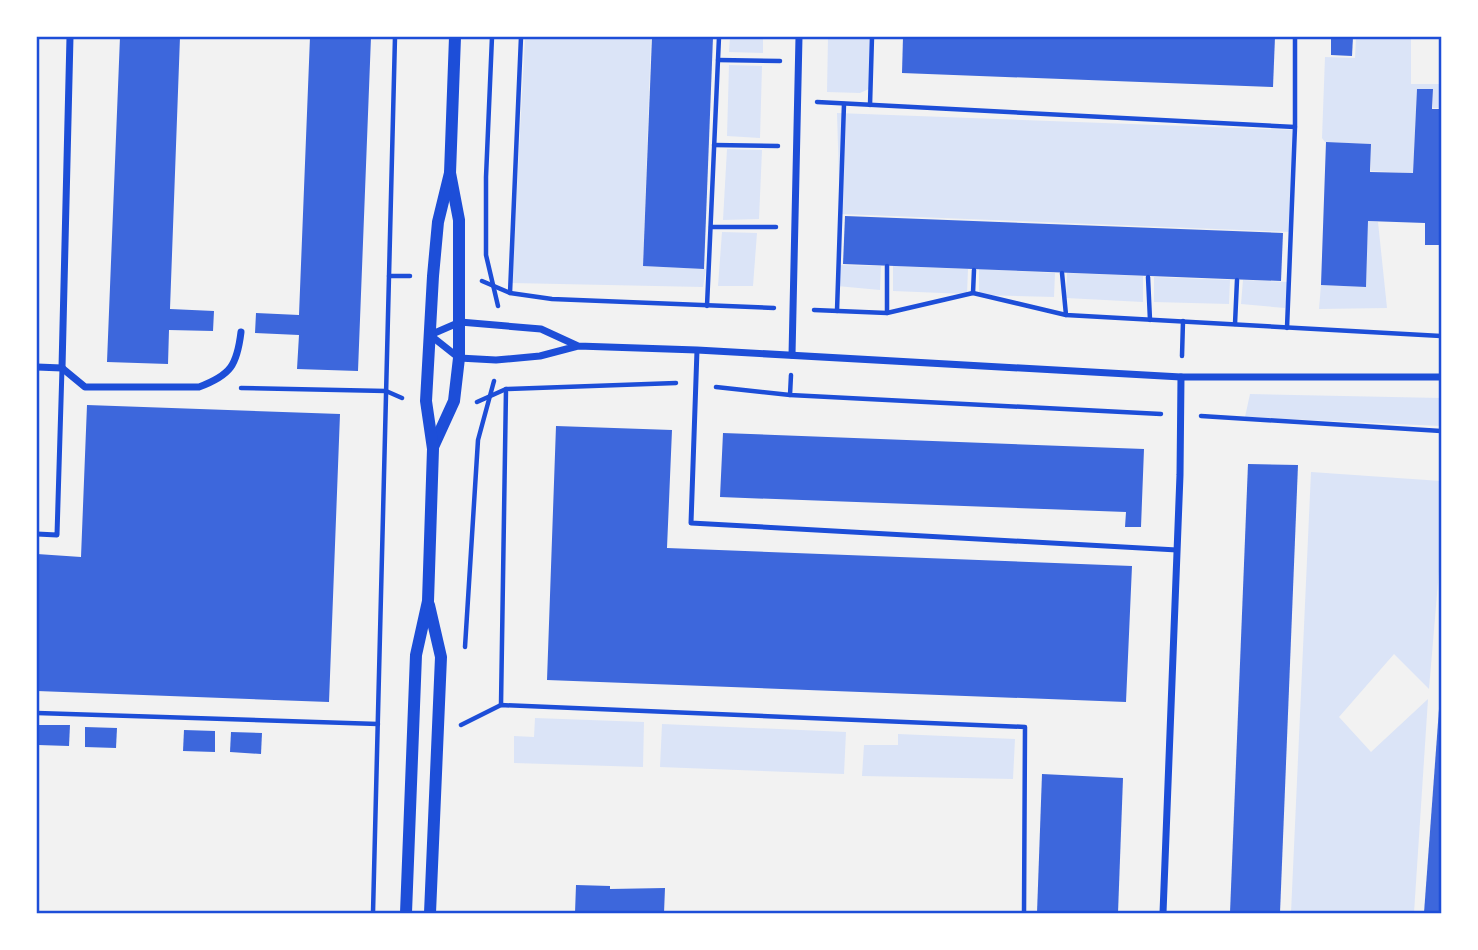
<svg xmlns="http://www.w3.org/2000/svg" width="1478" height="950" font-family="Merriweather,serif">
  <rect width="100%" height="100%" fill="#f2f2f2"/>
  <g fill="#dbe4f7">
    <path d="M525,37H651L643,266L706,269L703,287L512,283Z"/>
    <path d="M730,37H763V53L729,52Z"/>
    <path d="M828,37H872L871,88L860,93L827,92Z"/>
    <path d="M1356,37H1411V84H1441V108H1433V89H1417L1413,173L1371,171V144L1325,142L1322,138L1325,57L1355,58Z"/>
    <path d="M729,65L762,66L760,138L727,136Z"/>
    <path d="M837,113L1294,130L1291,232L840,214Z"/>
    <path d="M727,149L762,150L759,219L723,220Z"/>
    <path d="M1368,221L1378,222L1387,308L1319,309L1321,285L1366,287Z"/>
    <path d="M722,232L757,233L753,286H718Z"/>
    <path d="M837,265L881,266L880,290L837,286Z"/>
    <path d="M893,266L968,269L967,294L893,291Z"/>
    <path d="M979,269L1055,273L1054,297L979,295Z"/>
    <path d="M1067,273L1143,276V302L1066,298Z"/>
    <path d="M1154,277L1230,280L1229,304L1154,302Z"/>
    <path d="M1243,280L1289,282L1285,308L1241,304Z"/>
    <path d="M1250,394L1441,398V426L1245,417Z"/>
    <path d="M1311,472L1441,481V547L1429,689L1394,654L1339,717L1371,752L1428,699L1414,913H1291Z"/>
    <path d="M535,718L644,722L643,767L514,763V736L534,737Z"/>
    <path d="M662,724L846,732L844,774L660,767Z"/>
    <path d="M898,734L1015,739L1013,779L862,776L864,745H898Z"/>
  </g>
  <g fill="#3d67dc">
    <path d="M120,37H180L170,309L214,311L213,331L169,330L168,364L107,362Z"/>
    <path d="M310,37H371L358,371L297,369L299,335L255,333L256,313L299,315Z"/>
    <path d="M652,37H713L704,269L643,266Z"/>
    <path d="M903,37H1275L1273,87L902,73Z"/>
    <path d="M1331,37H1353L1352,56L1331,55Z"/>
    <path d="M1417,89H1433L1432,109H1441V245H1425V223L1368,221L1366,287L1321,285L1326,142L1371,144L1370,172L1413,173Z"/>
    <path d="M845,216L1283,233L1281,281L843,264Z"/>
    <path d="M87,405L340,414L329,702L37,691V554L81,557Z"/>
    <path d="M556,426L672,430L667,548L1132,566L1126,702L547,680Z"/>
    <path d="M723,433L1144,449L1141,527H1125L1126,512L720,497Z"/>
    <path d="M1248,464L1298,465L1280,913H1230Z"/>
    <path d="M1439,709H1441V913H1424Z"/>
    <path d="M38,725H70L69,746L38,745Z"/>
    <path d="M85,727L117,728L116,748L85,747Z"/>
    <path d="M184,730L215,731V752L183,751Z"/>
    <path d="M231,732L262,733L261,754L230,752Z"/>
    <path d="M1042,774L1123,778L1118,913H1037Z"/>
    <path d="M576,885L610,886V889L665,888L664,913H575Z"/>
  </g>
  <g fill="none" stroke-linecap="round" stroke-linejoin="round">
    <g stroke="#1d4ed8" stroke-width="4.5">
      <path d="M492,37L486,177V255L498,306"/>
      <path d="M718,60L780,61"/>
      <path d="M817,102L1295,127"/>
      <path d="M870,105L872,37"/>
      <path d="M714,145L778,146"/>
      <path d="M711,227H776"/>
      <path d="M1062,273L1066,315"/>
      <path d="M389,276H410"/>
      <path d="M1148,277L1150,320"/>
      <path d="M482,281L510,293L552,299L774,308"/>
      <path d="M510,293L521,37"/>
      <path d="M973,293L974,270"/>
      <path d="M707,306L719,37"/>
      <path d="M814,310L887,313L973,293L1066,315L1441,336"/>
      <path d="M837,311L844,104"/>
      <path d="M887,313V266"/>
      <path d="M1235,324L1237,280"/>
      <path d="M1287,328L1295,127V37"/>
      <path d="M1182,356L1183,321"/>
      <path d="M716,387L790,395L1161,414"/>
      <path d="M241,388L386,391L402,398"/>
      <path d="M790,395L791,375"/>
      <path d="M477,402L506,389L676,383"/>
      <path d="M1201,416L1441,431"/>
      <path d="M465,647L478,440L494,381"/>
      <path d="M501,705L506,389"/>
      <path d="M37,713L378,724"/>
      <path d="M461,725L501,705L1025,727L1024,913"/>
      <path d="M373,913L395,37"/>
    </g>
    <g stroke="#1d4ed8" stroke-width="5">
      <path d="M697,350L691,523L1177,550"/>
      <path d="M37,534L57,535L62,368"/>
    </g>
    <g stroke="#1d4ed8" stroke-width="7">
      <path d="M578,346L541,329L460,322L430,335L459,358L496,360L540,356L578,346L697,350L1181,377H1441"/>
      <path d="M792,355L799,37"/>
      <path d="M37,367L62,368"/>
      <path d="M62,368L70,37"/>
      <path d="M62,368L85,387H199C231,375 237,365 241,332"/>
      <path d="M1163,913L1180,475L1181,377"/>
    </g>
    <g stroke="#1d4ed8" stroke-width="12">
      <path d="M433,447L454,401L459,358V220L450,173L455,37"/>
      <path d="M429,605L441,657L430,913"/>
      <path d="M406,913L416,655L428,601L433,449L426,401L433,276L438,222L450,173"/>
    </g>
  </g>
  <rect width="1478" height="950" fill="none" stroke="#ffffff" stroke-width="77"/>
  <rect x="38" y="38" width="1402" height="874" fill="none" stroke="#1d4ed8" stroke-width="2.5"/>
</svg>
